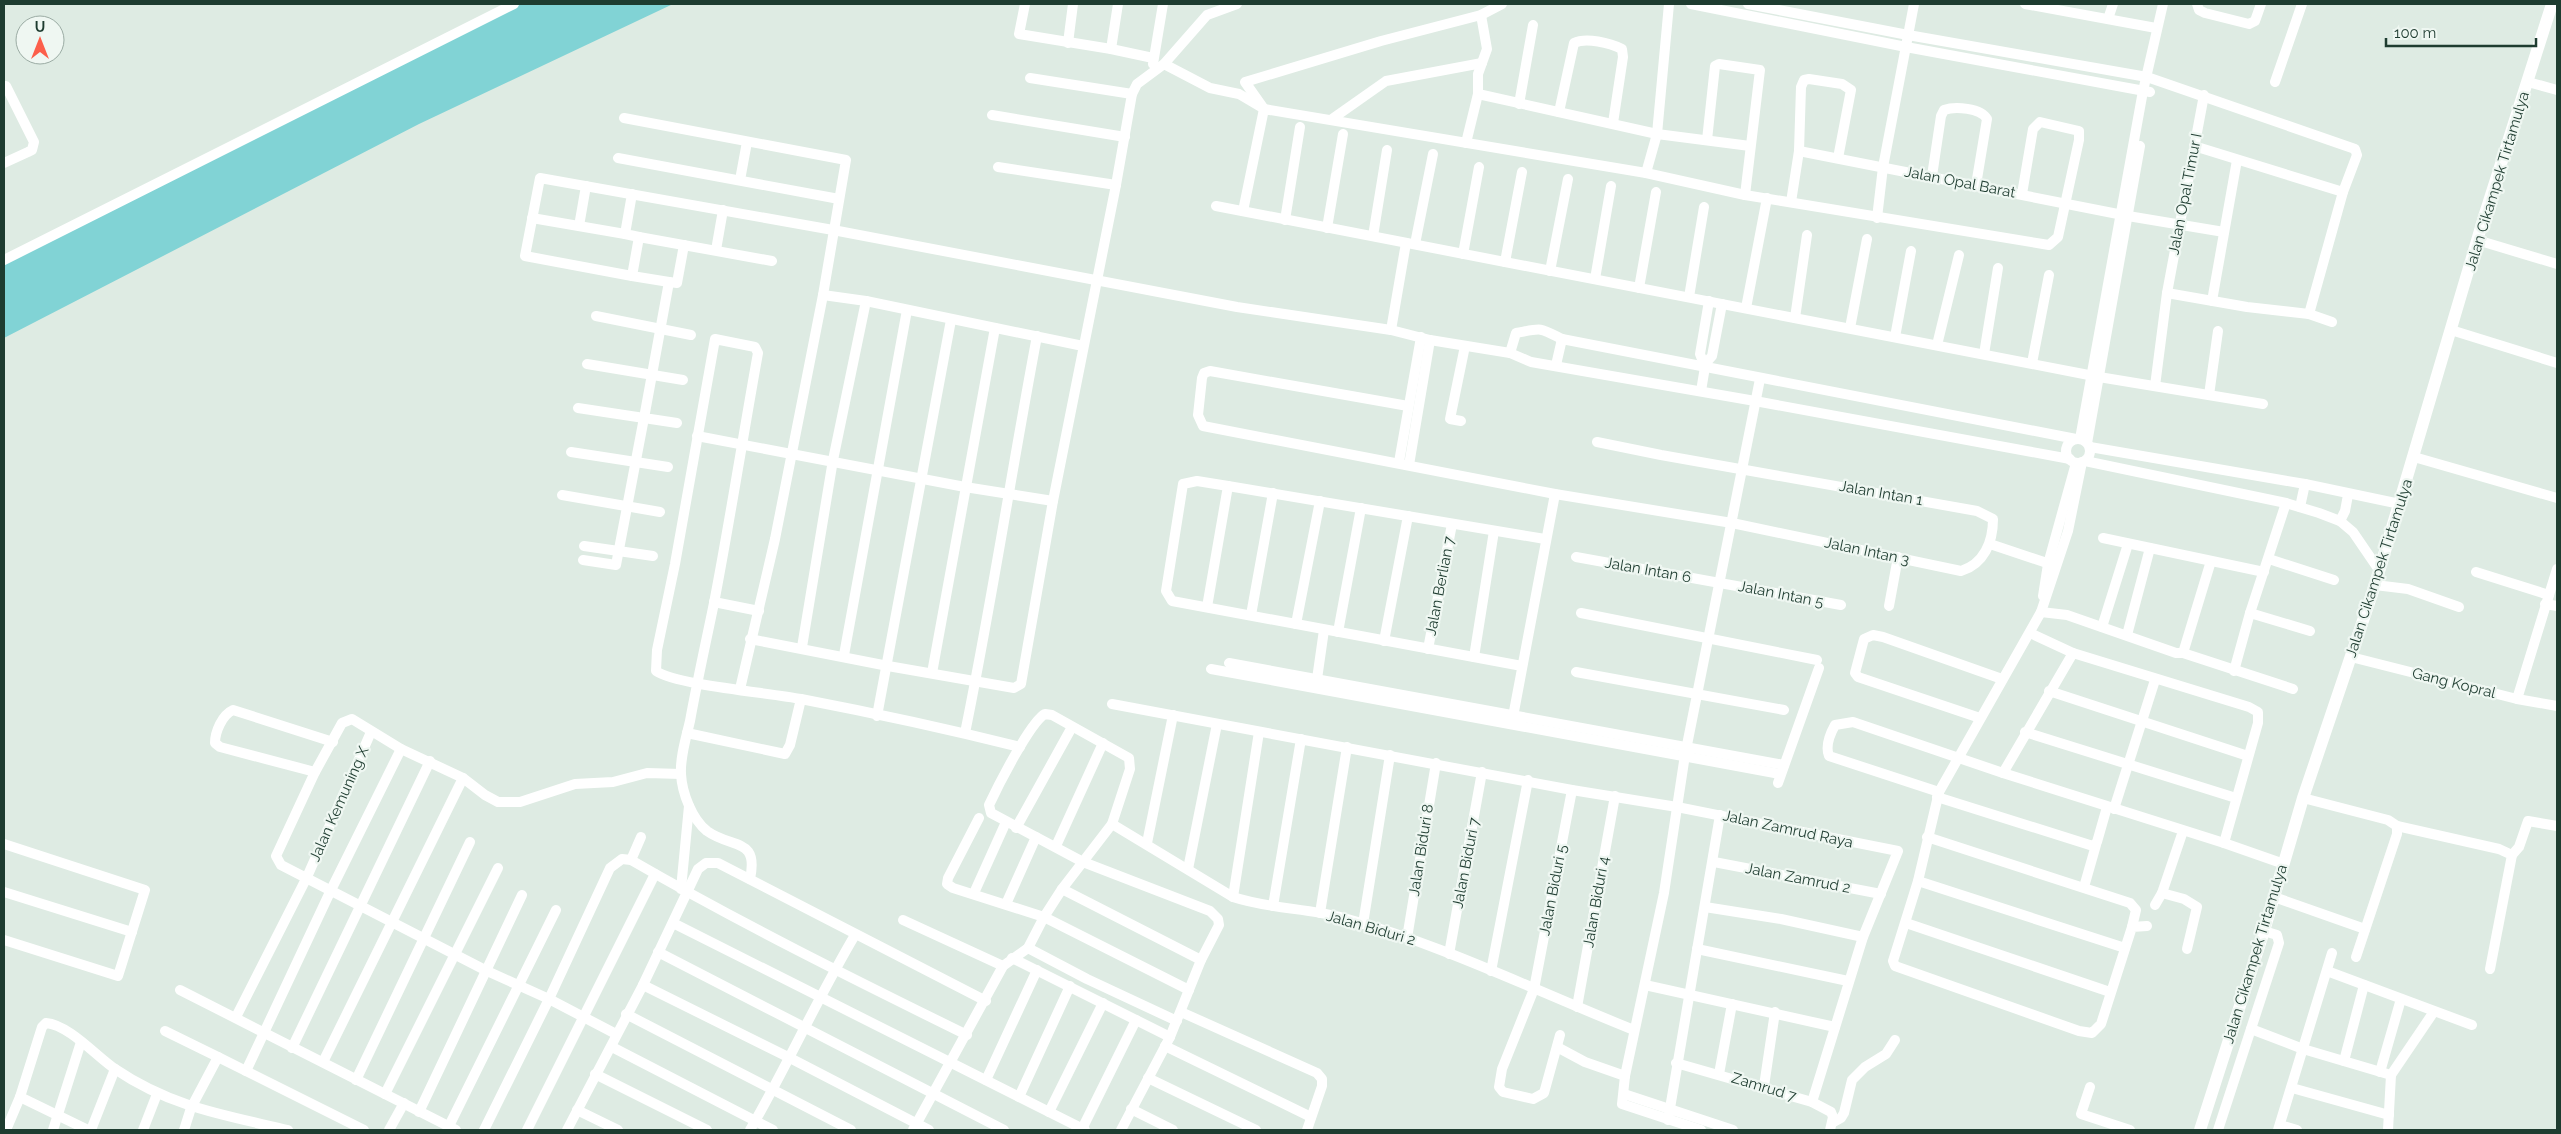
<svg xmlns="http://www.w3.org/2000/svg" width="2561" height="1134" font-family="Raleway,sans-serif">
  <rect width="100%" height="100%" fill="#deebe3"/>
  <path fill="#81d3d5" d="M514,4H673L419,124L4,338V260Z"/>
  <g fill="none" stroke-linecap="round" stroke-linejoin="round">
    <g stroke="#fff" stroke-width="10">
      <path d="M1025,4L1019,34L1111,49L1153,58"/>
      <path d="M1691,4L1906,47L2150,92"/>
      <path d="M1748,4L1908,35L2147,77L2355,149L2357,155L2343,192L2309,314"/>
      <path d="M2025,4L2156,28"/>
      <path d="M2197,4L2199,10L2205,13L2249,24L2255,21L2261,4"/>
      <path d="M2108,19L2113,4"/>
      <path d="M1068,43L1073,4"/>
      <path d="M1111,49L1118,4"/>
      <path d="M1153,64L1163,4"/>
      <path d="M1164,64L1210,88L1239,94L1261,107"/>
      <path d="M1030,78L1132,94"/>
      <path d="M2275,82L2302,4"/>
      <path d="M2528,82L2557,90"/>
      <path d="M4,86H6L34,142L32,150L28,152L4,163"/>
      <path d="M1478,94L1657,134L1750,146"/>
      <path d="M1519,104L1533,25"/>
      <path d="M1264,109L1245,82L1381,41L1481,15L1502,4"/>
      <path d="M1559,112L1574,43C1586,37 1610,43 1622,49L1623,57L1613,123"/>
      <path d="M992,115L1125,137"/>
      <path d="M624,118L846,160L823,295L775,539L740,689"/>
      <path d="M1332,119L1386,81L1482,63"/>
      <path d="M1707,140L1715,66L1719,64L1760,70L1745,195"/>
      <path d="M1466,143L1478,94V74L1487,49L1481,15"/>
      <path d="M2194,146L2343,192"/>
      <path d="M1799,151L2128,216L2224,232"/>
      <path d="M618,158L839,199"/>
      <path d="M998,167L1116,185"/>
      <path d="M1646,173L1657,134L1669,4"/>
      <path d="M1932,176L1941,116L1944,110C1955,106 1981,108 1987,119L1976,185"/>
      <path d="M740,180L747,142"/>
      <path d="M632,194L625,234L639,237L632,276L669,282L644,418L677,423"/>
      <path d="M1791,202L1799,151L1801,87L1804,80L1809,79L1842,84L1851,90L1838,158"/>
      <path d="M1216,206L2099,377L2263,404"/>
      <path d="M1243,211L1264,109L1646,173L1745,195L2049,245L2058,237L2079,140V131L2040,122L2033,129L2022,194"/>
      <path d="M532,218L625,234"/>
      <path d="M1877,218L1883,167L1914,4"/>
      <path d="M1285,220L1300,127"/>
      <path d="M579,226L586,186"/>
      <path d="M1327,228L1343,134"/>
      <path d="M1373,236L1387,150"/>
      <path d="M639,237L772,261"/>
      <path d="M2477,240L2557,264"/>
      <path d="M1415,244L1433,154"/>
      <path d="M716,250L723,210"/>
      <path d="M1463,254L1479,167"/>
      <path d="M4,260L514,4"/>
      <path d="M1505,262L1522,172"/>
      <path d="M1550,271L1568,179"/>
      <path d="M632,276L525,256L540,178L833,230L1237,307L1391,330L1430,340L1510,353L1531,362L1755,401L2070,459"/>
      <path d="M1595,279L1611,186"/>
      <path d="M669,282L677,283L684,245"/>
      <path d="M1639,288L1656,192"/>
      <path d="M2167,293L2247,307L2309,314L2332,322"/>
      <path d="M823,295L866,301L1083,346"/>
      <path d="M1689,297L1704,207"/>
      <path d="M2212,301L2237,160"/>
      <path d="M1746,308L1767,198"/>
      <path d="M596,316L691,335"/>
      <path d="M1795,318L1807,235"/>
      <path d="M1850,328L1867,239"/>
      <path d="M1391,330L1406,243"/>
      <path d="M2451,330L2557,363"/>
      <path d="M1895,337L1911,251"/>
      <path d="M1937,345L1959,255"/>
      <path d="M1510,353L1516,333C1543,328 1538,327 1562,339"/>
      <path d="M1984,354L1998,268"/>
      <path d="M2032,363L2049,275"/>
      <path d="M587,364L683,380"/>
      <path d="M1705,364L1712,356L1722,304"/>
      <path d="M1556,365L1562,339L2076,439"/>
      <path d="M2155,386L2167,293L2204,95"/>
      <path d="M1701,391L1705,367L1700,354L1709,301"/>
      <path d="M2209,395L2218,331"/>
      <path d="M1408,406L1210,371L1204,373L1202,378L1198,415L1203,426L1555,494L1732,523L1961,571C1984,564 1993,542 1993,519L1977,511L1661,455L1597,442"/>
      <path d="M578,408L644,418L616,565L583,560"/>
      <path d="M1461,421L1450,419L1465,346"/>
      <path d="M697,436L965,487L1053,501"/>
      <path d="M2080,439L2143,91L2163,4"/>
      <circle cx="2078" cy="451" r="12"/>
      <path d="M2087,443L2140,146"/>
      <path d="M2090,447L2305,484L2400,504"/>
      <path d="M571,452L668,467"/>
      <path d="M2414,457L2557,498"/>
      <path d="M2085,461L2286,503L2319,513L2340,521L2353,532L2379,570"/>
      <path d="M1399,462L1421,337"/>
      <path d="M2082,462L2068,531L2041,612L1939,792L1918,881L1893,961L1895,966L2079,1031L2092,1033L2101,1024L2132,927L2147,926"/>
      <path d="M1409,465L1430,340"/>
      <path d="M562,495L660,512"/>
      <path d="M2300,507L2305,484"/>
      <path d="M2340,521L2345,511L2348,495"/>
      <path d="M2103,538L2264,572"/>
      <path d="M1990,544L2053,565"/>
      <path d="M584,546L653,556"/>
      <path d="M1576,557L1841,605"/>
      <path d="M2269,559L2334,580"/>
      <path d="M2476,572L2549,595"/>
      <path d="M2375,585L2408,589L2459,607"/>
      <path d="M2043,596L2048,564L2076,463"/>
      <path d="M714,602L759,611"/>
      <path d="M2545,604L2557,606"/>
      <path d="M1889,606L1898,557"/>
      <path d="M1207,607L1228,486"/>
      <path d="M2041,612L2067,615L2176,653H2183L2211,561"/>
      <path d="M1581,613L1817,660"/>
      <path d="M2250,613L2310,631"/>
      <path d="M1251,615L1273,493"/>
      <path d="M1296,624L1320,501"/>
      <path d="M2102,627L2128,544"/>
      <path d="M1338,632L1361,508"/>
      <path d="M2030,633L2073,653L2249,707L2258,712V723L2224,843"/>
      <path d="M2127,635L2150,548"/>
      <path d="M750,639L888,666L1014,688L1021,684L1053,501L1116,185L1132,94L1137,84L1164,64L1207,15L1237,4"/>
      <path d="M1384,641L1408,516"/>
      <path d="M802,647L833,460L866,301"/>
      <path d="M1428,649L1452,524"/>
      <path d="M2183,653L2293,689"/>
      <path d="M844,655L907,310"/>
      <path d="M1474,657L1494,531"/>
      <path d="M2351,657L2517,699L2557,706"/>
      <path d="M1229,663L1784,765"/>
      <path d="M1522,666L1172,601L1166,591L1183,484L1197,481L1228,486L1545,539"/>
      <path d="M1211,669L1780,774"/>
      <path d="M2234,671L2250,613L2286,503"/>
      <path d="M1576,672L1784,710"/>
      <path d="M932,673L995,328"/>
      <path d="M1317,679L1324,630"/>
      <path d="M2049,691L2248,756"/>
      <path d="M2517,699L2557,569"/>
      <path d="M1112,704L1572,790L1677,807L1898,851L1863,937L1812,1102"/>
      <path d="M877,716L951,320"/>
      <path d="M1980,718L1858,677L1855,673L1864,639L1873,635L1883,637L2002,679"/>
      <path d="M1512,722L1555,494"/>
      <path d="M2025,732L2236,798"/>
      <path d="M687,733L785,754L790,745L801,699"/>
      <path d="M965,733C992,601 1012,468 1037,336"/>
      <path d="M315,772L220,747L215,743C215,732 222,715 233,710L333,742"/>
      <path d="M2003,773L2073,653"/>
      <path d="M1778,783L1819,668"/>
      <path d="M1939,792L1829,756C1825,746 1830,734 1835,725L1853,722L2003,773L2224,843L2284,864"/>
      <path d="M1937,797L2093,846L2097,842L2107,807"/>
      <path d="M2303,798L2388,820L2397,826L2499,849L2512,855L2490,969"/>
      <path d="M2114,809L2155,680"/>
      <path d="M979,818L948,878L947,884L953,888L1044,917L1189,990"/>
      <path d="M1112,824L1233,897C1269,909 1307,908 1344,918C1444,945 1538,992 1634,1030"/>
      <path d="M1016,828L1072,727"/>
      <path d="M1927,837L2130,903L2136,910L2132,927"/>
      <path d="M1147,843L1173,715"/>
      <path d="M4,844L145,890L118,976L4,940"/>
      <path d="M1056,846L1103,743"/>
      <path d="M2512,855L2519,847L2528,821L2557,826"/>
      <path d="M631,860L641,837"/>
      <path d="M1714,862L1881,894"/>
      <path d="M1188,869L1217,724"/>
      <path d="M750,879C759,837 732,849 707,831C692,819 682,793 681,774C680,757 686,738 690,721C697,682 706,642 714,603C730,520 743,436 758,353L755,347L715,339L675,564L657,650L656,671C676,685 771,693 801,699C874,713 948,729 1020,747"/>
      <path d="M1918,881L2125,948"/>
      <path d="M2084,887L2096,845"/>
      <path d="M681,889L689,806"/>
      <path d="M1062,889L1201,960"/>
      <path d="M4,892L132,932"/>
      <path d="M974,893L1006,822"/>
      <path d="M2162,893L2184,899L2197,907L2187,949"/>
      <path d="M1233,897L1259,732"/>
      <path d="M2274,897L2365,929"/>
      <path d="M1006,904L1036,837"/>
      <path d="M2155,905L2162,893L2183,831"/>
      <path d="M1273,906L1301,739"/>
      <path d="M1705,907L1781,919L1863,937"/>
      <path d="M1320,913L1347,747"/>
      <path d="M903,920L1003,966"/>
      <path d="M673,923L1085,1130"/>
      <path d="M1906,923L2110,992"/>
      <path d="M1363,924L1390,755"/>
      <path d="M1407,938L1436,763"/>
      <path d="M1028,948L1087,979L1177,1021"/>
      <path d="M1697,949L1848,981"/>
      <path d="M658,952L1004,1130"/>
      <path d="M1449,954L1482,772"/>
      <path d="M2356,957L2397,834V826"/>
      <path d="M1012,958L1170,1037"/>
      <path d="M1491,971L1528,780"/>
      <path d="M2327,971L2472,1025"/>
      <path d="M643,985L790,1058L929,1130"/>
      <path d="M1645,985L1835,1027"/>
      <path d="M180,990L456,1130"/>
      <path d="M1577,1007L1615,796"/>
      <path d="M1181,1012L1317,1073L1322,1079V1086L1307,1130"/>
      <path d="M626,1014L851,1130"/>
      <path d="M236,1017L307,877L371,732"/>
      <path d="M2251,1029L2303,1049L2391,1075"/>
      <path d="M165,1031L218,1057"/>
      <path d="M616,1034L549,999L487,971L281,865L276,856L315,772L342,723L352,719L401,749L463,778L485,795L498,802H520L575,784L613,782L647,773L681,774"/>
      <path d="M1560,1035L1544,1093L1533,1099L1503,1092L1499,1087L1502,1069L1534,989L1572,790"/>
      <path d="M1165,1046L1311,1117"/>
      <path d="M612,1047L773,1130"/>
      <path d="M1557,1047L1585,1062L1625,1076"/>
      <path d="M292,1048L430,761"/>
      <path d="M2344,1061L2364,985"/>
      <path d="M323,1062L463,778"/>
      <path d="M1676,1063L1812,1102L1831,1112L1833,1117L1830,1130"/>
      <path d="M246,1071L331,890L401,749"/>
      <path d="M2380,1072L2401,999"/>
      <path d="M595,1074L707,1130"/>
      <path d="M1719,1074L1732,1004"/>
      <path d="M1148,1078L1256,1130"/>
      <path d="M356,1080L470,842"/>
      <path d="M986,1080L1037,970"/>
      <path d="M1764,1086L1775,1012"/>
      <path d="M2090,1087L2081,1114L2130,1130"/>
      <path d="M2292,1088L2389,1115"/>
      <path d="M385,1094L498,868"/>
      <path d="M1624,1094L1733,1130"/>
      <path d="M20,1097L88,1130"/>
      <path d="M1019,1097L1070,986"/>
      <path d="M1131,1109L1173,1130"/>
      <path d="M577,1110L618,1130"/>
      <path d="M419,1112L522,895"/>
      <path d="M1049,1112L1103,1003"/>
      <path d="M1668,1120L1720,815"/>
      <path d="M1832,1123L1841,1118L1844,1113L1852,1080L1865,1067L1886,1054L1895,1040"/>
      <path d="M2280,1125L2297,1130"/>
      <path d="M449,1126L556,910"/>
      <path d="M1082,1129L1136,1020"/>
      <path d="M6,1130L20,1097L42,1027L46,1023C69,1025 96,1056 115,1069C171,1107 224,1115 288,1130"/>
      <path d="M53,1130L81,1042"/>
      <path d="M91,1130L115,1069"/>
      <path d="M143,1130L157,1094"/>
      <path d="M184,1130L191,1108L218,1057L364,1130"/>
      <path d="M389,1130L404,1103"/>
      <path d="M484,1130L549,999L610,868L622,859L631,860C740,923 853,979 967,1035"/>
      <path d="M527,1130L655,874"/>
      <path d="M567,1130L643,985L698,869L706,863H718L986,1001"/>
      <path d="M750,1130C787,1066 817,999 855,935"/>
      <path d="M913,1130L1003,966L1028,948L1044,917L1062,889L1112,824L1130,769L1129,758L1052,715L1045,714C1030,722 997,788 989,805L991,813L1083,862L1210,911L1218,919L1219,925L1201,960L1170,1037L1121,1130"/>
      <path d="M1701,1130L1622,1104L1625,1076L1664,893L1685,755L1760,379"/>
      <path d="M2218,1130L2279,943L2277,935L2264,931"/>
      <path d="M2278,1130L2332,953"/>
      <path d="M2388,1130L2391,1075L2433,1013"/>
    </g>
    <path stroke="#fff" stroke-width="12" d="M2200,1130L2264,931L2303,798L2375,585L2484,217L2552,4"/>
  </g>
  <g text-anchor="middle" stroke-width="4.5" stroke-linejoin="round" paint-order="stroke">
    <g font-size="15" fill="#1e3c30" stroke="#eff7f2">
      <text transform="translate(2497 181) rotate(-73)" y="5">Jalan Cikampek Tirtamulya</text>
      <text transform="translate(1960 182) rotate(11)" y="5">Jalan Opal Barat</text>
      <text transform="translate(2185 194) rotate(-79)" y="5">Jalan Opal Timur I</text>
      <text transform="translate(1881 493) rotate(10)" y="5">Jalan Intan 1</text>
      <text transform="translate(1867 551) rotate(12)" y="5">Jalan Intan 3</text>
      <text transform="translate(2379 568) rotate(-72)" y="5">Jalan Cikampek Tirtamulya</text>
      <text transform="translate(1648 570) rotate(10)" y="5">Jalan Intan 6</text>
      <text transform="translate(1440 586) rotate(-79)" y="5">Jalan Berlian 7</text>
      <text transform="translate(1781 594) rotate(11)" y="5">Jalan Intan 5</text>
      <text transform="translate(2454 683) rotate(14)" y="5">Gang Kopral</text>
      <text transform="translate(339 804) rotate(-66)" y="5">Jalan Kemuning X</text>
      <text transform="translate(1788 829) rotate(12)" y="5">Jalan Zamrud Raya</text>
      <text transform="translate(1421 850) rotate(-81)" y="5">Jalan Biduri 8</text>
      <text transform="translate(1466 863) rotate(-79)" y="5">Jalan Biduri 7</text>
      <text transform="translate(1798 878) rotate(11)" y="5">Jalan Zamrud 2</text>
      <text transform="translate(1553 890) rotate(-79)" y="5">Jalan Biduri 5</text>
      <text transform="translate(1596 902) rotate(-80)" y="5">Jalan Biduri 4</text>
      <text transform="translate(1371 928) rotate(16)" y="5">Jalan Biduri 2</text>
      <text transform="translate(2255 954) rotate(-73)" y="5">Jalan Cikampek Tirtamulya</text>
      <text transform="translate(1764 1087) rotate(17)" y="5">Zamrud 7</text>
    </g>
  </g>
  <rect width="2561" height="1134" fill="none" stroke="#1e3c30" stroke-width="10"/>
  <g transform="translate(40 40)"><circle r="24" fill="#eff7f2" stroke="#9baca4"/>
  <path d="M0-4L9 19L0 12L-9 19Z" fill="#fc5f4b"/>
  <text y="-8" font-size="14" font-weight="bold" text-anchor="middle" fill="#1e3c30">U</text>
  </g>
  <path d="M2386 38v8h150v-8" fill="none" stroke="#1e3c30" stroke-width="2.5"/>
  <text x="2394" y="38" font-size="15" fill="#1e3c30" stroke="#eff7f2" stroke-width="4" paint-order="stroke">100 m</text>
</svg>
